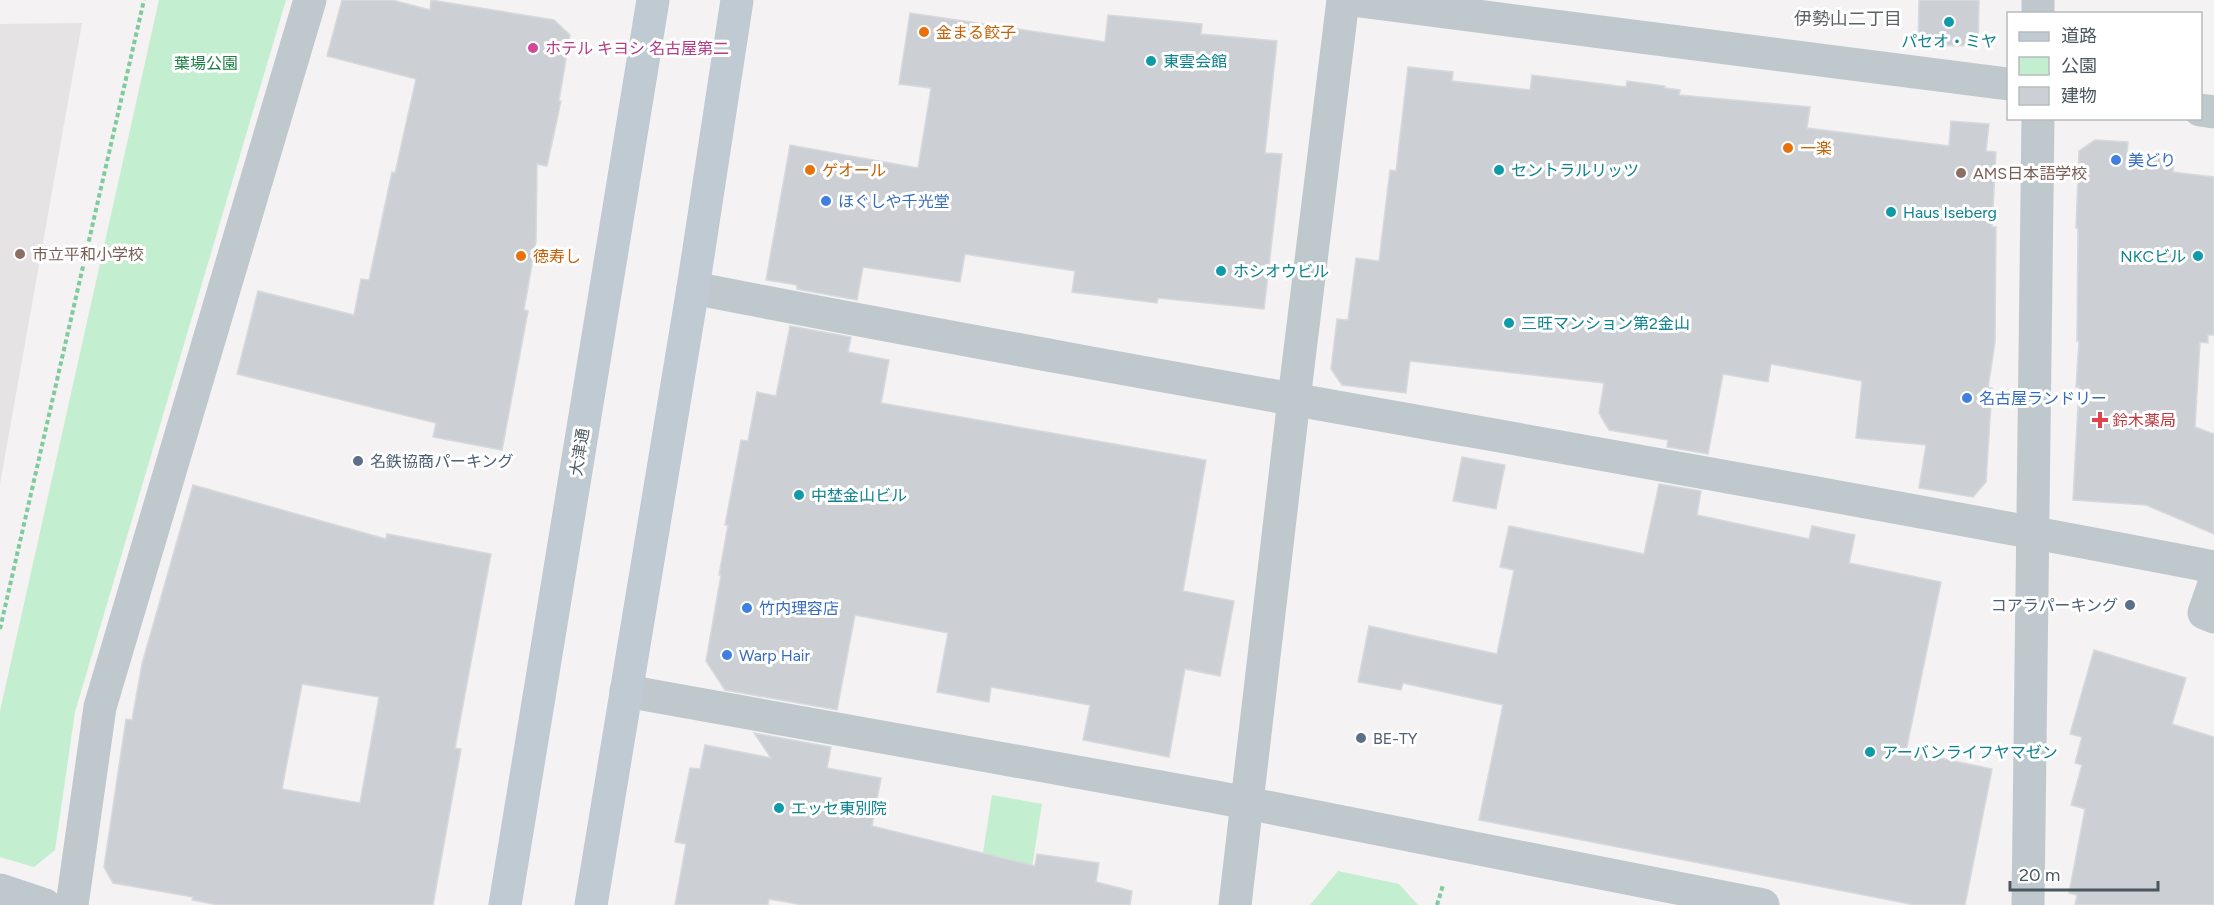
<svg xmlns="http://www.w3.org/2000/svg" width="2214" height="905" font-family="Figtree,'Noto Sans JP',sans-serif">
  <rect width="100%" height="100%" fill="#f4f2f2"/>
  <path fill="#e5e3e4" d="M82,23L0,484V24Z"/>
  <g fill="#c4eed0">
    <path d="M159,0H286L75,712L55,850L34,867L0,857V711Z"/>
    <path d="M992,795L1042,804L1026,905H975Z"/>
    <path d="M1338,871L1399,884L1418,905H1310Z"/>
  </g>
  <g fill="#ccd0d4" stroke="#d6d9dd" stroke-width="1.5" fill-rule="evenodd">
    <path d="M342,0H392L430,10L431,0L554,20L570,35L559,101H561L547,166L537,164L536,241L524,310L528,311L502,450L433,437L436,423L237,374L258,291L354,315L361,279L369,280L392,172L395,173L416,79L327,56Z"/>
    <path d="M1919,0H1979L1978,46L1918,45Z"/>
    <path d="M910,13L1105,42L1108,15L1202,24L1201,34L1277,41L1265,153L1282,154L1264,309L1158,298L1157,303L1072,292L1075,271L965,254L960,282L863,267L857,300L797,289V285L766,280L790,145L918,168L931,88L899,84Z"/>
    <path d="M1408,67L1453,72L1452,81L1530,90L1532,75L1626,87L1627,81L1665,86L1664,88L1680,90L1679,95L1810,107L1807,128L1949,146L1951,121L1989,124L1986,151L1996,152L1992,227H1996L1995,342L1988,388H1992L1986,482L1973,497L1919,488L1926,445L1856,438L1862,381L1771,364L1768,382L1723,374L1708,454L1667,447L1668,440L1609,430L1599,413L1604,383L1410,361L1406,393L1342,385L1331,369L1337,319L1348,320L1356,258L1379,261L1390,170L1396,171Z"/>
    <path d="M2095,140L2128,142L2127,155L2174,158L2173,172L2214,177V335H2208V343L2200,342L2195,427L2214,434V534L2146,505L2073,500L2079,387H2076L2079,341H2077L2078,228H2076L2079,151Z"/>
    <path d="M790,326L851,337L848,352L889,360L881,403L1206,460L1183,591L1234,601L1220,676L1185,669L1169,757L1083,740L1090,705L991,687L989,702L937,692L948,633L855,615L837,710L725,690L706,661L721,575H719L728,525H725L741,440L748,441L757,392L776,396Z"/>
    <path d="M1462,457L1505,465L1496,509L1453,501Z"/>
    <path d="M1659,484L1701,491L1697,515L1809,539L1812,526L1855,535L1849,563L1941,582L1906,751L1992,769L1965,905H1915L1479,820L1503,705L1403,683L1401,690L1358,682L1369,626L1497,654L1514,570L1500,567L1509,526L1644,554Z"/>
    <path d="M193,485L386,539L387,534L491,554L455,748L461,749L433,905H218L192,900L193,897L113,883L104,867L126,719L132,720L142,664ZM302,684L379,697L360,803L282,789Z"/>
    <path d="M2094,650L2186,678L2172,724L2214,737V905H2075L2077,895L2069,893L2085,809L2071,805L2082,765L2075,763L2082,737L2070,734Z"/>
    <path d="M754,733L831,747L827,768L881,778L872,826L1035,866L1037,854L1099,863L1096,882L1132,891L1130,905H803L769,899L768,905H675L686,844L675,842L690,768L700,769L705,745L771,758Z"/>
  </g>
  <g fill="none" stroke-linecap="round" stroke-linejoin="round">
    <g stroke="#7ecb9c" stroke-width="4" stroke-dasharray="4.5 3" stroke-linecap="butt">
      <path d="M0,629L144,0"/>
      <path d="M1437,905L1443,885"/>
    </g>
    <g stroke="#bec8cd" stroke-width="33">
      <path d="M1352,0L2008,84"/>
      <path d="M2038,0V14"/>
      <path d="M2200,110L2214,112"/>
      <path d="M693,288C1199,387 1708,469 2214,567"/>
      <path d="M2214,584L2204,613L2214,617"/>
      <path d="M626,691L1216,797L1763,905"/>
      <path d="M0,890L45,905"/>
      <path d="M72,905L100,707L310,0"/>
      <path d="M1235,905L1294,399L1343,0"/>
      <path d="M2028,905L2038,118"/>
    </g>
    <g stroke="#bfcad2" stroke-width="33">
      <path d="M505,905L653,0"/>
      <path d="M591,905L693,288L737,0"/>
    </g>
  </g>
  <g fill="#0f9aa8" stroke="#fff" stroke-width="2">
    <circle cx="1949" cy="22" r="6"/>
    <circle cx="1151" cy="61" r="6"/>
    <circle cx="1499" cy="170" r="6"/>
    <circle cx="1891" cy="212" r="6"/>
    <circle cx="2198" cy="256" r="6"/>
    <circle cx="1221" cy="271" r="6"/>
    <circle cx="1509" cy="323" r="6"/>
    <circle cx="799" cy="495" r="6"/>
    <circle cx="1870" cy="752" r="6"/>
    <circle cx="779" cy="808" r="6"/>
  </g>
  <g fill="#e8710a" stroke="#fff" stroke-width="2">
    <circle cx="924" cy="32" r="6"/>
    <circle cx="1788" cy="148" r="6"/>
    <circle cx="810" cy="170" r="6"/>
    <circle cx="521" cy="256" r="6"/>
  </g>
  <circle fill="#d1479c" stroke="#fff" stroke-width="2" cx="533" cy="48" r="6"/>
  <g fill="#3f7fe0" stroke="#fff" stroke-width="2">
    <circle cx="2116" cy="160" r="6"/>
    <circle cx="826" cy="201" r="6"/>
    <circle cx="1967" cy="398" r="6"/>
    <circle cx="747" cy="608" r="6"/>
    <circle cx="727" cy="655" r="6"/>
  </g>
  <g fill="#8d6e63" stroke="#fff" stroke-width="2">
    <circle cx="1961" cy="173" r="6"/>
    <circle cx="20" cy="254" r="6"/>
  </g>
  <path fill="#e0444e" stroke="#fff" stroke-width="2" d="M2097 411h6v6h6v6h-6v6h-6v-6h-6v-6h6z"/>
  <g fill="#5c6f8a" stroke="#fff" stroke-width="2">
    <circle cx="358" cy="461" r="6"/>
    <circle cx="2130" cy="605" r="6"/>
    <circle cx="1361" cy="738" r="6"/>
  </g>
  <g text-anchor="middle" stroke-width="6" stroke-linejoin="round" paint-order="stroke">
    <g font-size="16" fill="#c56008" stroke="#fff" text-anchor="start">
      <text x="936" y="38">金まる餃子</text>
      <text x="1800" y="154">一楽</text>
      <text x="822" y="176">ゲオール</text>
      <text x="533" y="262">徳寿し</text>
    </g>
    <g font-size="16" fill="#0d838f" stroke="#fff" text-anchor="start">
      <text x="1949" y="47" text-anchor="middle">パセオ・ミヤ</text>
      <text x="1163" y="67">東雲会館</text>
      <text x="1511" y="176">セントラルリッツ</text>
      <text x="1903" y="218">Haus Iseberg</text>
      <text x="2186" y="262" text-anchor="end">NKCビル</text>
      <text x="1233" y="277">ホシオウビル</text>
      <text x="1521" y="329">三旺マンション第2金山</text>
      <text x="811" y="501">中埜金山ビル</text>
      <text x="1882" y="758">アーバンライフヤマゼン</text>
      <text x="791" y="814">エッセ東別院</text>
    </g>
    <g font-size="16" fill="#b23c85" stroke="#fff" text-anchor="start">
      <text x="545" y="54">ホテル キヨシ 名古屋第二</text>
    </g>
    <g font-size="16" fill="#1d7e43" stroke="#fff">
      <text x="206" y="69">葉場公園</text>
    </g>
    <g font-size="16" fill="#366cbe" stroke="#fff" text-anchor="start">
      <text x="2128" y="166">美どり</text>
      <text x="838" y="207">ほぐしや千光堂</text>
      <text x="1979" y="404">名古屋ランドリー</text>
      <text x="759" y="614">竹内理容店</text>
      <text x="739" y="661">Warp Hair</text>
    </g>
    <g font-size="16" fill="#785e54" stroke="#fff" text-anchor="start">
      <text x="1973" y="179">AMS日本語学校</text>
      <text x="32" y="260">市立平和小学校</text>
    </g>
    <g font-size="16" fill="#be3a42" stroke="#fff" text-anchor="start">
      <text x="2112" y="426">鈴木薬局</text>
    </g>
    <g font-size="16" fill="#4a575f" stroke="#fff">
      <text transform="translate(579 452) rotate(-81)" y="6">大津通</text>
    </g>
    <g font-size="16" fill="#4e5e75" stroke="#fff" text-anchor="start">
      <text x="370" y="467">名鉄協商パーキング</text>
      <text x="2118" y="611" text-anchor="end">コアラパーキング</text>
      <text x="1373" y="744">BE-TY</text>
    </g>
    <g font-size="18" fill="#5f6367" stroke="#fff">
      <text x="1848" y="25">伊勢山二丁目</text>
    </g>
  </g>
  <rect x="2007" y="12" width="195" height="108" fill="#ffffff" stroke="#b7bcbf" stroke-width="1.5"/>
  <rect x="2019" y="32" width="30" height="9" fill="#bfcad2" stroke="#b7bcbf" stroke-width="1.5"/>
  <text x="2061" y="42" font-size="18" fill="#4a575f">道路</text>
  <rect x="2019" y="57" width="30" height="18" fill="#c4eed0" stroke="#b7bcbf" stroke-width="1.5"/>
  <text x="2061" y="72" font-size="18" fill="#4a575f">公園</text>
  <rect x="2019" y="87" width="30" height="18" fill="#ccd0d4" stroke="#b7bcbf" stroke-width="1.5"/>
  <text x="2061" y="102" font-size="18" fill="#4a575f">建物</text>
  <path d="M2010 881v9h148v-9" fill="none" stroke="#4a575f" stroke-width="3"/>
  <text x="2019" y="881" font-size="18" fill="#4a575f" stroke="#ffffff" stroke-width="4.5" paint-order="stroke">20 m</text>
</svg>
